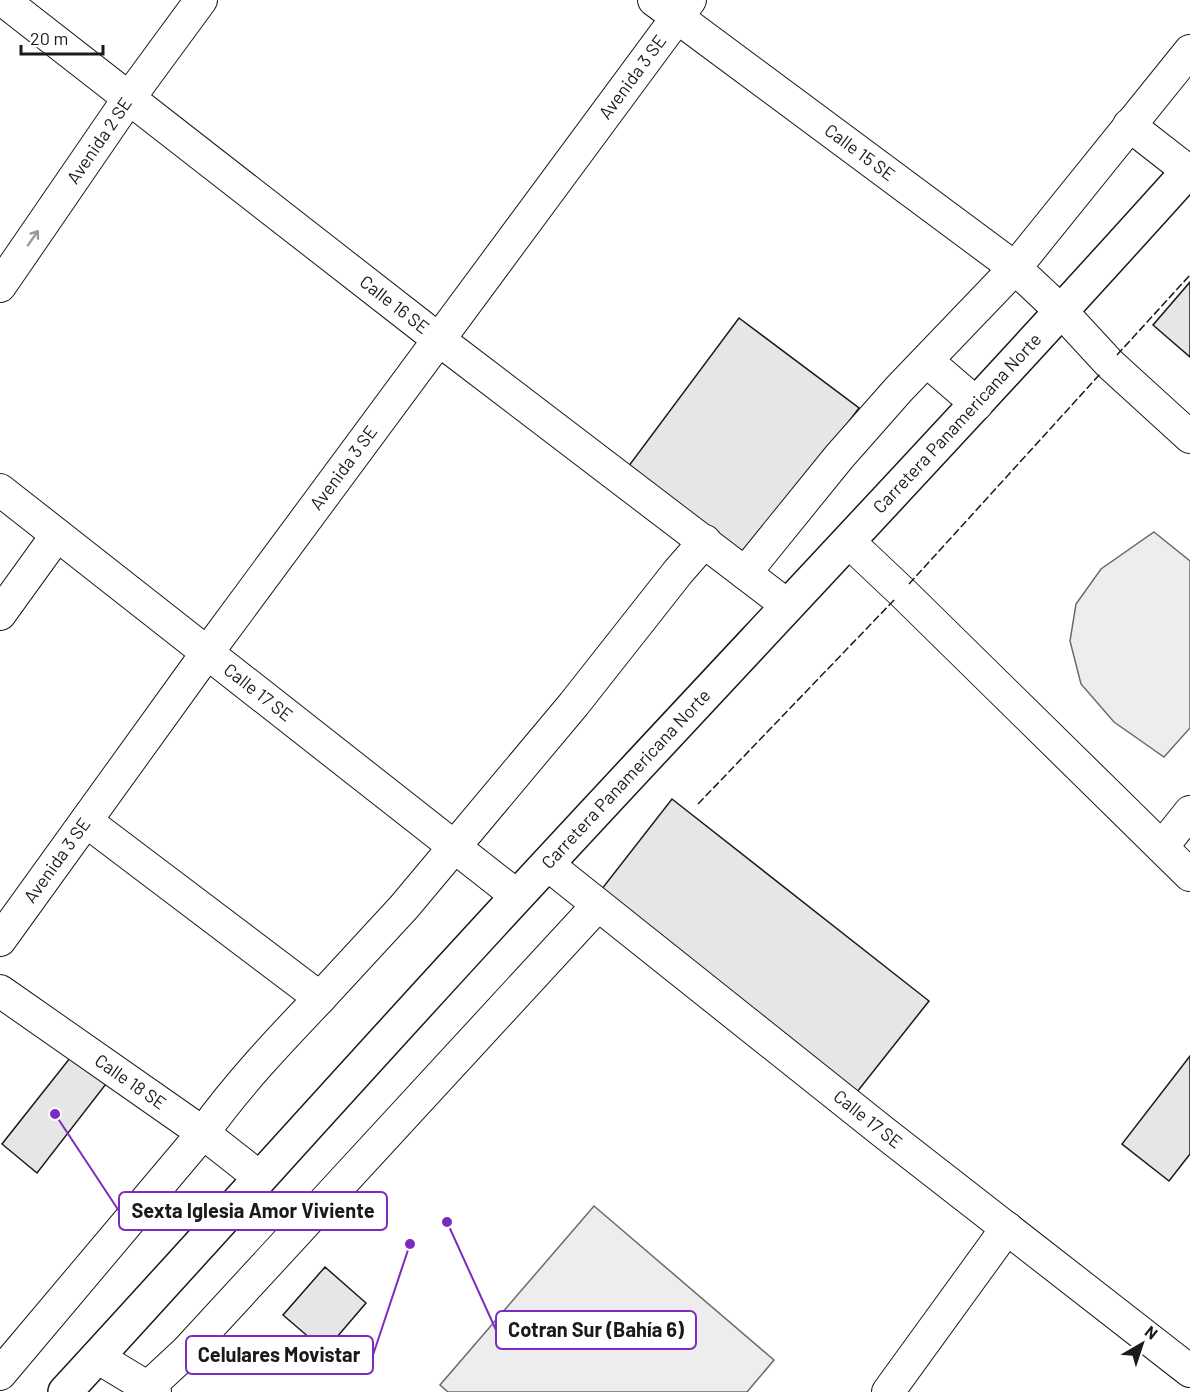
<svg xmlns="http://www.w3.org/2000/svg" width="1190" height="1392" font-family="Barlow,sans-serif">
  <rect width="100%" height="100%" fill="#fff"/>
  <g fill="#ededed" stroke="#6a6a6a" stroke-width="1.5">
    <path d="M1154,532L1190,561V728L1164,757L1114,722L1081,684L1070,641L1076,604L1101,569Z"/>
    <path d="M594,1206L774,1360L747,1392H448L440,1385Z"/>
  </g>
  <g fill="#e6e6e6" stroke="#1a1a1a" stroke-width="1.5">
    <path d="M1190,282V357L1153,325Z"/>
    <path d="M739,318L859,408L748,557L628,467Z"/>
    <path d="M672,799L929,1001L857,1092L601,890Z"/>
    <path d="M1190,1056V1154L1169,1181L1122,1144Z"/>
    <path d="M70,1058L106,1084L37,1173L2,1144Z"/>
    <path d="M325,1267L366,1303L325,1351L283,1315Z"/>
  </g>
  <g fill="none" stroke-linecap="round" stroke-linejoin="round">
    <defs>
      <g id="minor">
        <path id="s1" d="M3,0L438,339L788,606"/>
        <path id="s2" d="M654,0L1015,268L1062,312L1110,364L1190,437"/>
        <path d="M1129,125L1188,171"/>
        <path id="s3" d="M0,286L129,98L201,0"/>
        <path d="M927,361L977,404"/>
        <path id="s4" d="M0,490L517,896"/>
        <path d="M849,542L902,592L1190,875"/>
        <path d="M745,573L839,457L899,389L1015,268L1190,51"/>
        <path d="M0,614L57,535"/>
        <path d="M86,821L320,998L404,907L574,704L678,572L705,541"/>
        <path d="M1162,847L1190,812"/>
        <path id="s5" d="M547,864L882,1131L1190,1371"/>
        <path id="s6" d="M0,940L207,653L690,0"/>
        <path id="s7" d="M0,991L203,1133L259,1177"/>
        <path d="M97,1357L155,1392"/>
        <path d="M0,1374L203,1133C238,1084 279,1041 320,998"/>
        <path d="M143,1392L186,1352L598,905"/>
        <path d="M888,1392L1007,1228"/>
      </g>
      <g id="highway">
        <path id="s8" d="M65,1392C227,1216 386,1037 549,862C763,631 980,403 1190,169"/>
      </g>
    </defs>
    <use href="#minor" stroke="#1a1a1a" stroke-width="34"/>
    <use href="#highway" stroke="#1a1a1a" stroke-width="36"/>
    <use href="#minor" stroke="#fff" stroke-width="32"/>
    <use href="#highway" stroke="#fff" stroke-width="33"/>
    <g stroke="#1a1a1a" stroke-width="1.5" stroke-dasharray="8 3" stroke-linecap="butt">
      <path d="M1117,355L1190,275"/>
      <path d="M909,584L1101,373"/>
      <path d="M698,804L895,599"/>
    </g>
  </g>
  <defs><path id="oneway-shaft" d="M-6 0H5M1.5-3L5.5 0L1.5 3" fill="none" stroke-width="1.6" stroke-linecap="round" stroke-linejoin="round" transform="scale(1.5)"/></defs>
  <use stroke="#989898" href="#oneway-shaft" transform="translate(33 238) rotate(-55)"/>
  <g text-anchor="middle" stroke-width="4.5" stroke-linejoin="round" paint-order="stroke">
    <g font-size="18" fill="#1a1a1a" stroke="#fff">
      <text dy="6" stroke="none"><textPath href="#s6" startOffset="1070">Avenida 3 SE</textPath></text>
      <text dy="6" stroke="none"><textPath href="#s3" startOffset="176">Avenida 2 SE</textPath></text>
      <text dy="6" stroke="none"><textPath href="#s2" startOffset="256">Calle 15 SE</textPath></text>
      <text dy="6" stroke="none"><textPath href="#s1" startOffset="496">Calle 16 SE</textPath></text>
      <text dy="6" stroke="none"><textPath href="#s8" startOffset="1317">Carretera Panamericana Norte</textPath></text>
      <text dy="6" stroke="none"><textPath href="#s6" startOffset="584">Avenida 3 SE</textPath></text>
      <text dy="6" stroke="none"><textPath href="#s4" startOffset="328">Calle 17 SE</textPath></text>
      <text dy="6" stroke="none"><textPath href="#s8" startOffset="831">Carretera Panamericana Norte</textPath></text>
      <text dy="6" stroke="none"><textPath href="#s6" startOffset="98">Avenida 3 SE</textPath></text>
      <text dy="6" stroke="none"><textPath href="#s7" startOffset="159">Calle 18 SE</textPath></text>
      <text dy="6" stroke="none"><textPath href="#s5" startOffset="410">Calle 17 SE</textPath></text>
    </g>
  </g>
  <path fill="none" stroke="#7b2cbf" stroke-width="2" d="M55 1114L119 1211M447 1222L496 1330M410 1244L373 1355"/>
  <g fill="#7b2cbf" stroke="#fff" stroke-width="2">
    <circle cx="55" cy="1114" r="6"/>
    <circle cx="447" cy="1222" r="6"/>
    <circle cx="410" cy="1244" r="6"/>
  </g>
  <g fill="#fff" stroke="#7b2cbf" stroke-width="2">
    <rect x="119" y="1192" width="268" height="38" rx="6"/>
    <rect x="496" y="1311" width="200" height="38" rx="6"/>
    <rect x="186" y="1336" width="187" height="38" rx="6"/>
  </g>
  <g font-size="20" text-anchor="middle" font-weight="bold" fill="#1a1a1a">
    <text x="253" y="1218">Sexta Iglesia Amor Viviente</text>
    <text x="596" y="1337">Cotran Sur (Bahía 6)</text>
    <text x="279" y="1362">Celulares Movistar</text>
  </g>
  <g transform="translate(1142 1344) rotate(39)" stroke="#ffffff" stroke-width="4.5" paint-order="stroke">
  <path d="M0-4.5L10 22L0 15L-10 22Z" fill="#1a1a1a"/>
  <text y="-9" font-size="16" font-weight="bold" text-anchor="middle" fill="#1a1a1a">N</text>
  </g>
  <path d="M21 45v9h82v-9" fill="none" stroke="#1a1a1a" stroke-width="3"/>
  <text x="30" y="45" font-size="18" fill="#1a1a1a" stroke="#ffffff" stroke-width="4.5" paint-order="stroke">20 m</text>
</svg>
